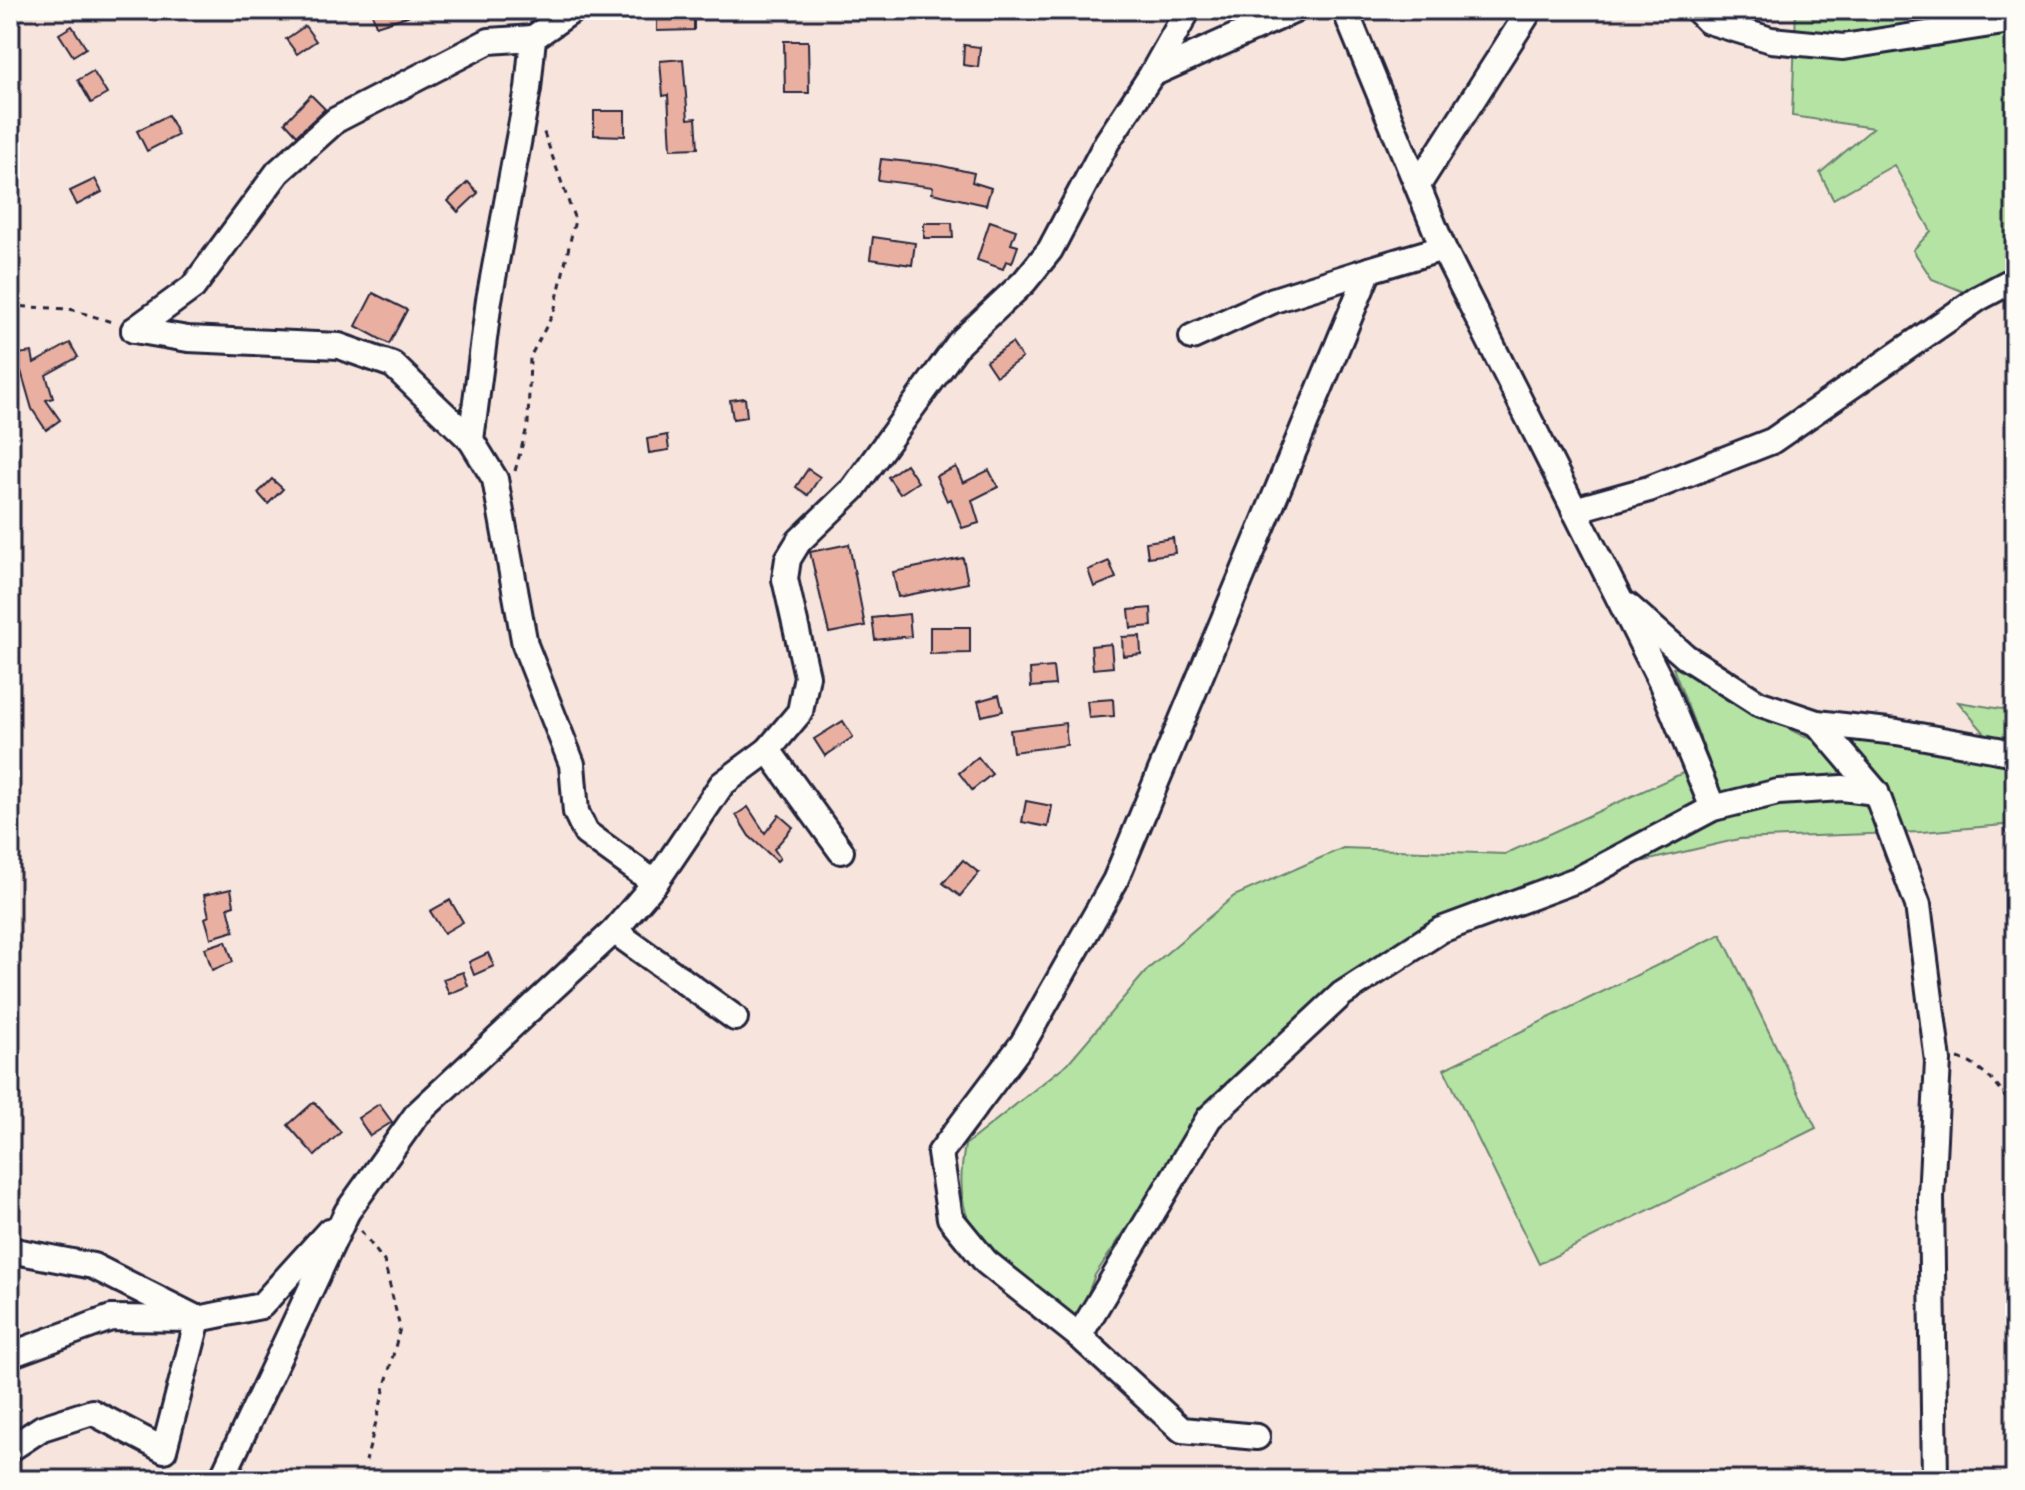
<svg xmlns="http://www.w3.org/2000/svg" width="2025" height="1490" font-family="'Patrick Hand',sans-serif">
  <rect width="100%" height="100%" fill="#f7e5dd"/>
  <filter id="ink" filterUnits="userSpaceOnUse"><feTurbulence type="fractalNoise" baseFrequency=".0125" numOctaves="2"/><feDisplacementMap in="SourceGraphic" scale="16" xChannelSelector="R" yChannelSelector="G"/><feConvolveMatrix kernelMatrix="1 2 1 2 8 2 1 2 1" color-interpolation-filters="sRGB"/></filter>
  <g filter="url(#ink)">
    <g fill="#b4e3a3" stroke="#6b826f" stroke-width="2">
      <path d="M1796,10H2015V279L1979,298L1932,279L1913,250L1931,231L1894,165L1833,199L1820,173L1873,128L1792,116Z"/>
      <path d="M1673,668L1690,669L1745,707L1803,736L2000,751L1958,702L2015,711V824L1922,832L1739,839L1491,897L1349,976L1246,1064L1178,1152L1095,1275L1077,1321C1051,1298 976,1243 966,1213C959,1189 961,1169 965,1145L1068,1063L1148,969L1234,896L1343,848L1505,854L1709,761Z"/>
      <path d="M1721,934L1816,1128L1539,1264L1444,1069Z"/>
    </g>
    <g fill="#e9b0a1" stroke="#22223b" stroke-width="2">
      <path d="M371,10H417V13L376,26Z"/>
      <path d="M657,10H694V30L657,31Z"/>
      <path d="M72,26L86,48L73,56L59,34Z"/>
      <path d="M305,26L316,41L297,54L286,39Z"/>
      <path d="M784,41H808L809,93H785Z"/>
      <path d="M964,45L980,47L978,67L963,65Z"/>
      <path d="M683,59L688,119L696,118L698,148L671,149L668,95L663,96L660,61Z"/>
      <path d="M93,71L107,94L91,103L78,80Z"/>
      <path d="M311,95L325,109L297,135L285,122Z"/>
      <path d="M594,111H625V136L594,135Z"/>
      <path d="M168,115L178,135L147,151L137,131Z"/>
      <path d="M881,159L938,165L974,173L972,182L991,188L986,205L932,193L933,187L878,180Z"/>
      <path d="M95,179L102,192L77,205L70,191Z"/>
      <path d="M468,182L478,193L458,212L448,201Z"/>
      <path d="M990,221L1016,230L1011,244L1018,246L1012,263L1006,261L1003,269L977,260Z"/>
      <path d="M924,223H952L953,238H924Z"/>
      <path d="M873,237L915,243L912,265L870,259Z"/>
      <path d="M373,293L407,310L389,344L356,326Z"/>
      <path d="M70,343L78,357L46,375L53,398L46,400L60,420L46,430L32,409L21,371L12,372L10,355L32,352L34,363Z"/>
      <path d="M1012,343L1022,358L996,376L986,361Z"/>
      <path d="M745,398L747,417L733,419L730,400Z"/>
      <path d="M667,435L669,450L649,453L647,439Z"/>
      <path d="M906,464L918,482L900,494L888,477Z"/>
      <path d="M956,467L963,483L989,470L998,487L972,500L979,523L962,528L951,499L947,501L936,476Z"/>
      <path d="M808,469L820,477L808,495L796,487Z"/>
      <path d="M272,479L283,489L268,504L258,493Z"/>
      <path d="M1173,538L1175,553L1148,557L1146,542Z"/>
      <path d="M849,544L865,626L829,633L810,552Z"/>
      <path d="M963,558L968,583L898,597L893,572Z"/>
      <path d="M1109,561L1116,578L1094,587L1088,570Z"/>
      <path d="M1151,608L1152,626L1131,628L1129,610Z"/>
      <path d="M909,614L911,636L875,640L872,618Z"/>
      <path d="M930,627H970V653L930,654Z"/>
      <path d="M1140,636L1141,654L1123,656L1122,637Z"/>
      <path d="M1111,644L1113,667L1093,669L1091,646Z"/>
      <path d="M1053,667L1055,685L1031,687L1030,669Z"/>
      <path d="M999,695L1003,711L982,716L978,701Z"/>
      <path d="M1113,699L1114,716L1089,718L1087,701Z"/>
      <path d="M843,721L853,737L825,756L814,739Z"/>
      <path d="M1065,723L1067,745L1013,752L1010,730Z"/>
      <path d="M978,757L992,774L972,790L959,773Z"/>
      <path d="M1026,801L1052,806L1048,827L1022,822Z"/>
      <path d="M748,807L765,833L779,815L793,827L774,849L780,858L777,861L749,836L736,815Z"/>
      <path d="M963,860L979,873L960,896L943,883Z"/>
      <path d="M231,889L234,905L228,907L234,931L211,938L205,918L209,916L204,895Z"/>
      <path d="M450,900L463,922L444,933L430,911Z"/>
      <path d="M226,941L233,962L212,970L205,948Z"/>
      <path d="M488,953L494,966L474,975L469,962Z"/>
      <path d="M463,972L468,986L449,994L443,979Z"/>
      <path d="M314,1102L341,1132L315,1156L288,1125Z"/>
      <path d="M379,1104L392,1122L370,1136L358,1118Z"/>
    </g>
    <g fill="none" stroke-linecap="round" stroke-linejoin="round">
      <defs>
        <g id="minor">
          <path d="M573,10L533,38L528,89L489,300L471,440L495,479L525,645L572,764L576,812L586,833L655,883"/>
          <path d="M1345,10L1443,248L1661,682L1713,808"/>
          <path d="M1697,10L1708,21L1771,40L1843,47L2010,21L2015,25"/>
          <path d="M1152,74L1295,10"/>
          <path d="M1418,185L1530,10"/>
          <path d="M134,330L193,287L278,172L336,120L489,41L533,38"/>
          <path d="M134,330L188,339L339,346L393,365L471,440"/>
          <path d="M1192,337L1274,300L1369,270"/>
          <path d="M1574,510L1649,489L1772,441L1979,298L2015,279"/>
          <path d="M1628,606L1686,657L1758,703L1817,723L1897,732L2015,753"/>
          <path d="M1817,723L1876,792L1918,905L1938,1061L1931,1197L1935,1480"/>
          <path d="M768,750L841,851"/>
          <path d="M614,931L735,1018"/>
          <path d="M10,1250L93,1266L198,1319L164,1450L92,1412L42,1428L10,1449"/>
          <path d="M1079,1336L1209,1118L1342,994L1441,930L1579,879L1713,808L1778,792L1842,788L1876,792"/>
          <path d="M10,1355L111,1318L198,1319L261,1306L329,1231"/>
          <path d="M1257,1437L1182,1430L1079,1336L986,1262L950,1218L940,1153L1023,1043L1115,881L1369,270L1443,248"/>
          <path d="M221,1480L347,1212L417,1114L614,931L655,883L722,784L768,750L800,712L807,676L785,579L788,559L799,541L853,489L959,343L1024,282L1050,250L1107,142L1152,74L1188,10"/>
        </g>
      </defs>
      <use href="#minor" stroke="#22223b" stroke-width="30"/>
      <g stroke="#22223b" stroke-width="3" stroke-dasharray="6 6" stroke-linecap="butt">
        <path d="M10,306L70,309L115,323"/>
        <path d="M515,471L528,424L530,357L554,312L575,220L543,130"/>
        <path d="M1958,1058C1985,1067 2003,1090 2015,1114"/>
        <path d="M361,1231L384,1261L400,1328L366,1461"/>
      </g>
      <use href="#minor" stroke="#fdfcf7" stroke-width="24"/>
    </g>
  </g>
  <rect width="2025" height="1490" fill="none" stroke="#fdfcf7" stroke-width="40"/>
  <rect x="20" y="20" width="1985" height="1450" fill="none" stroke="#22223b" stroke-width="3" filter="url(#ink)"/>
</svg>
